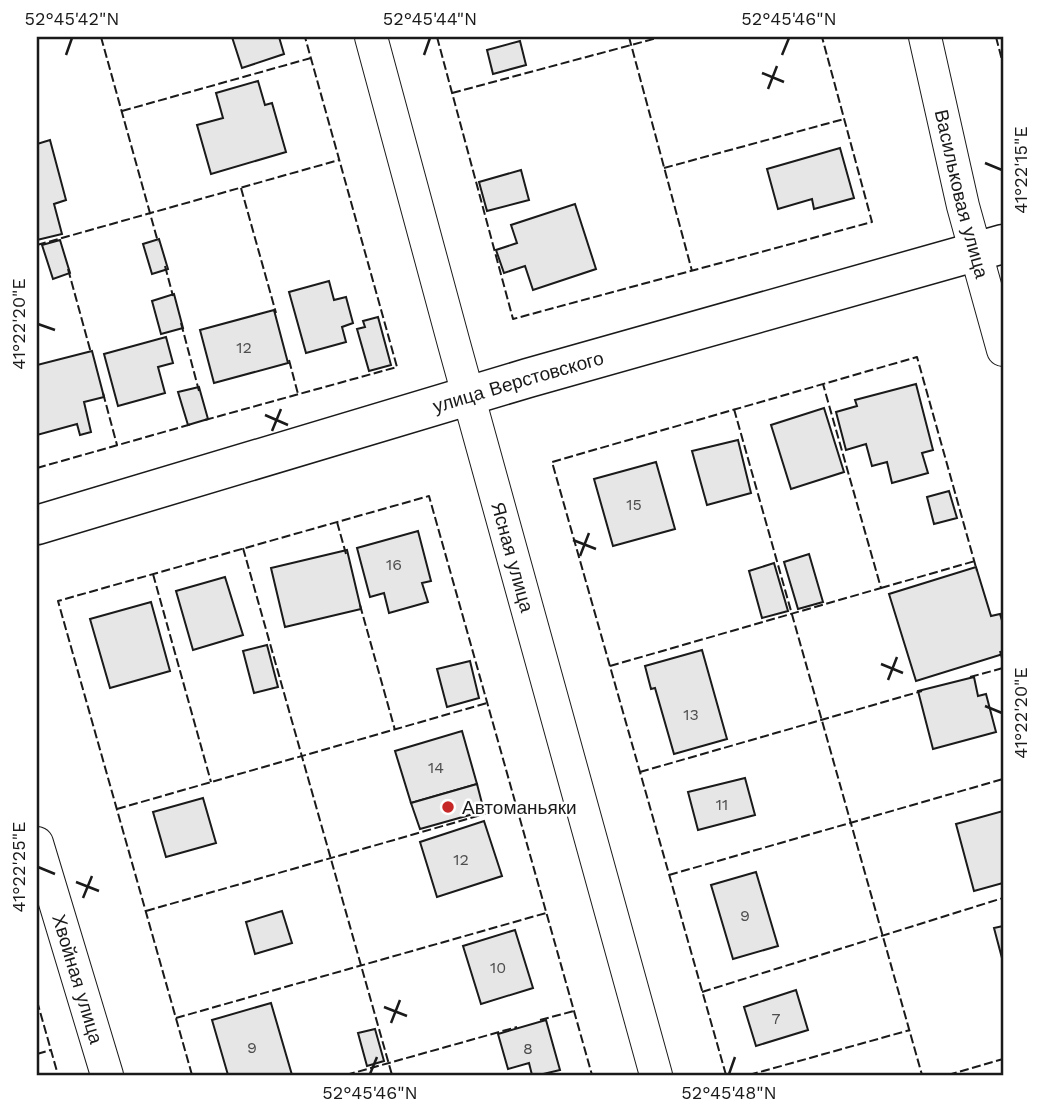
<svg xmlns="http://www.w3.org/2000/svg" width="1040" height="1112" font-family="'Work Sans',sans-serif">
  <rect width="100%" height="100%" fill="#fff"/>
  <g fill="#e6e6e6" stroke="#1a1a1a" stroke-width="2">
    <path d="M232,37H279L284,54L242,68Z"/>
    <path d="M520,41L526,65L493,74L487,50Z"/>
    <path d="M258,81L265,105L272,103L286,152L211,174L197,125L223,118L216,93Z"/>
    <path d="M50,140L66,200L54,204L62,234L37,240V144Z"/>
    <path d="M840,148L854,198L814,209L812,199L778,209L767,169Z"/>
    <path d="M521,170L529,200L487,211L479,182Z"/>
    <path d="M575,204L596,269L533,290L525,266L504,273L496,250L517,243L511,225Z"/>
    <path d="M159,239L168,269L152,274L143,244Z"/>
    <path d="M60,240L70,273L53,279L42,245Z"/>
    <path d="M329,281L334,300L346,297L353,323L342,327L346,342L306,353L289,292Z"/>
    <path d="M174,294L183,328L161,334L152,301Z"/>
    <path d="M274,310L288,363L214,383L200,330Z"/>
    <path d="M378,317L391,365L369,371L357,329L365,327L363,321Z"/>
    <path d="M166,337L173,363L158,367L165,393L118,406L104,354Z"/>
    <path d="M92,351L104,397L84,402L91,432L80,435L77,424L37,435V365Z"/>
    <path d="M916,384L933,450L922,453L928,473L892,483L887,462L872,466L866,444L846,450L836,412L857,406L855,400Z"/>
    <path d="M199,387L208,419L188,425L178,392Z"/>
    <path d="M824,408L844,472L791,489L771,425Z"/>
    <path d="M738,440L751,493L707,505L692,451Z"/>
    <path d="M656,462L675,529L613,546L594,479Z"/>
    <path d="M949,491L957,518L934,524L927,497Z"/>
    <path d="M418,531L431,581L422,583L428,602L389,613L384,593L370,597L357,548Z"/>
    <path d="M347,550L361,609L285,627L271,568Z"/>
    <path d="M809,554L823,602L798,609L784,562Z"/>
    <path d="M774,563L788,611L762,618L749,571Z"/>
    <path d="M976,567L991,616L1000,614L1003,624V654L916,681L889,594Z"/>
    <path d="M225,577L243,635L193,650L176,591Z"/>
    <path d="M151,602L170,671L110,688L90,619Z"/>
    <path d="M267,645L278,687L254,693L243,651Z"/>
    <path d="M702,650L727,739L674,754L655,688L651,689L645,666Z"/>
    <path d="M470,661L479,698L447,707L437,669Z"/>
    <path d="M974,677L978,696L986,694L996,732L933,749L918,691Z"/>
    <path d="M462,731L477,784L411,803L395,751Z"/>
    <path d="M745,778L755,815L698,830L688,792Z"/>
    <path d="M477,784L484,811L420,829L411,803Z"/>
    <path d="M203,798L216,843L166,857L153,812Z"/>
    <path d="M1003,811V883L974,891L956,824Z"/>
    <path d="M484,821L502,876L437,897L420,842Z"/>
    <path d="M756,872L778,946L733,959L711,885Z"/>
    <path d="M282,911L292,943L255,954L246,922Z"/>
    <path d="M1003,926V962L994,928Z"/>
    <path d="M515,930L533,988L481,1004L463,946Z"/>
    <path d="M796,990L808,1030L756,1046L744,1007Z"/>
    <path d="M271,1003L292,1075H238L237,1074L228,1075L212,1020Z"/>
    <path d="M546,1020L560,1070L539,1075H532L529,1063L508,1069L498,1034Z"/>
    <path d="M375,1029L384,1061L367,1066L358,1033Z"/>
  </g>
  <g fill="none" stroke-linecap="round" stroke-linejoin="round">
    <defs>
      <g id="street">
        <path id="s1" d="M371,37L454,344L656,1075"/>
        <path id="s2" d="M925,37L963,206L1003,350"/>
        <path id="s3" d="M37,843L107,1075"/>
      </g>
      <g id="secondary">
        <path id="s4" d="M37,525L528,378L1003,244"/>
      </g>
    </defs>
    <use href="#street" stroke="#1a1a1a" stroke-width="34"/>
    <use href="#secondary" stroke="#1a1a1a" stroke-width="41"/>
    <use href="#street" stroke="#fff" stroke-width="32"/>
    <use href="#secondary" stroke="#fff" stroke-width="38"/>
    <g stroke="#1a1a1a" stroke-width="2" stroke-dasharray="9 3.5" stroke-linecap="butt">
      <path d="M101,37L158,242"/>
      <path d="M437,37L513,319L872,222L822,37"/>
      <path d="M629,37L692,271"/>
      <path d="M996,37L1003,64"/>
      <path d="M452,93L661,37"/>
      <path d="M122,111L311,58"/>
      <path d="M664,168L844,119"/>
      <path d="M241,188L276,313"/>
      <path d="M37,245L339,160"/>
      <path d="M165,266L173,296"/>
      <path d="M68,269L91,353"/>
      <path d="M181,323L199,391"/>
      <path d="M289,360L298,394"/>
      <path d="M103,393L117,445"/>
      <path d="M734,409L922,1075"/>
      <path d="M205,420L397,367L305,37"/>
      <path d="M37,468L192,424"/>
      <path d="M337,522L346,554"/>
      <path d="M243,548L392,1075"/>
      <path d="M153,574L211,782"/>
      <path d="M881,588L975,561"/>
      <path d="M360,605L395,730"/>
      <path d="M1000,651L1003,662"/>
      <path d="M610,666L881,588L823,384"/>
      <path d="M970,677L1003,668"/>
      <path d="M640,772L922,691"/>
      <path d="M117,809L487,703"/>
      <path d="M669,875L1003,779"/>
      <path d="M146,911L516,805"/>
      <path d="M702,992L1003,898"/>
      <path d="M37,1001L58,1075"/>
      <path d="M176,1018L546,913"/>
      <path d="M540,1020L574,1011"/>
      <path d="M37,1054L51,1050"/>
      <path d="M192,1075L58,601L429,496L592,1075"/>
      <path d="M346,1075L517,1027"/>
      <path d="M726,1075L552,462L917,357L977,571"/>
      <path d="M749,1075L910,1030"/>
      <path d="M948,1075L1003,1059"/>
    </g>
  </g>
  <path fill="none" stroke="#1a1a1a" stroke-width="2.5" d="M66,55L72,38M424,55L430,38M782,55L789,38M762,73L784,82M768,89L777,66M985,163L1002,170M38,324L55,330M265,415L288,425M272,431L281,409M573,540L596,549M580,556L589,533M881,664L903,673M888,680L897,657M985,706L1002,713M38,867L55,874M76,882L99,891M83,898L92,876M384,1007L407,1016M391,1023L400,1000M370,1074L377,1057M729,1074L735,1057"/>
  <circle fill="#c62828" stroke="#fff" stroke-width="2.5" cx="448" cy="807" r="7"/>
  <g text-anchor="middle" stroke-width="5" stroke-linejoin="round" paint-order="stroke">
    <g font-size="16" fill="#4d4d4d">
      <text x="244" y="353">12</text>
      <text x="634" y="510">15</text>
      <text x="394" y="570">16</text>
      <text x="691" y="720">13</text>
      <text x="436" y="773">14</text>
      <text x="722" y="810">11</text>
      <text x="461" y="865">12</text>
      <text x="745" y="921">9</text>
      <text x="498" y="973">10</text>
      <text x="776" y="1024">7</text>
      <text x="252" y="1053">9</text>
      <text x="528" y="1054">8</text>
    </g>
    <g font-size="19" fill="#1a1a1a" stroke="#fff">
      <text dy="7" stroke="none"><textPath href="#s2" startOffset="161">Васильковая улица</textPath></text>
      <text dy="7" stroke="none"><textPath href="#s4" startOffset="502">улица Верстовского</textPath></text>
      <text dy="7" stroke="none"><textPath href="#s1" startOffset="539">Ясная улица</textPath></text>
      <text dy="7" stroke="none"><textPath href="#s3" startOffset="142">Хвойная улица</textPath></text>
    </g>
    <g font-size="19" fill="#1a1a1a" stroke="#fff" text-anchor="start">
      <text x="462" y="814">Автоманьяки</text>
    </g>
  </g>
  <rect width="1040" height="1112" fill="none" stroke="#ffffff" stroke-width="77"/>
  <rect x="38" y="38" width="964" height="1036" fill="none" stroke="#1a1a1a" stroke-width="2.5"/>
  <g font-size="18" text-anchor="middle" fill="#1a1a1a">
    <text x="72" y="25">52°45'42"N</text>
    <text x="430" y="25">52°45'44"N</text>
    <text x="789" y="25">52°45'46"N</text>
    <text transform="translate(1021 170) rotate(-90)" y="6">41°22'15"E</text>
    <text transform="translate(19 324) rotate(-90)" y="6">41°22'20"E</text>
    <text transform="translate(1021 713) rotate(-90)" y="6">41°22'20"E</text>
    <text transform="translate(19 867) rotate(-90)" y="6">41°22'25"E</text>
    <text x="370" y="1099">52°45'46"N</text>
    <text x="729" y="1099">52°45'48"N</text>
  </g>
</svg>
